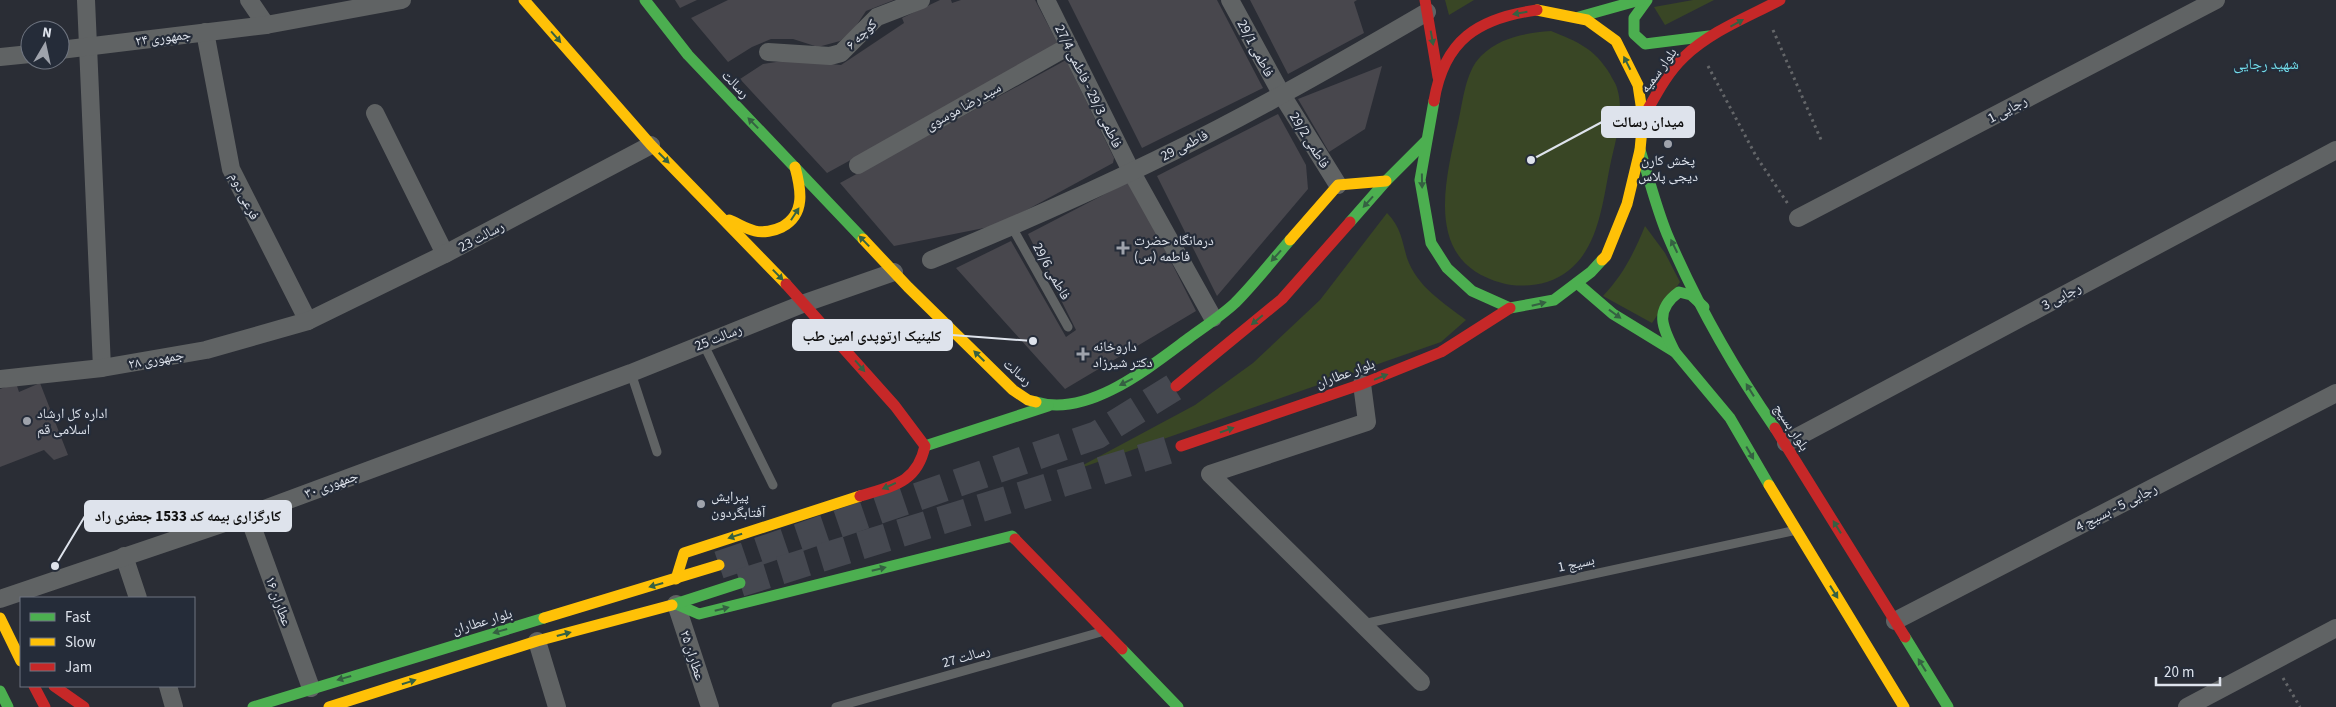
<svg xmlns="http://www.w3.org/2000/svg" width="2336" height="707" font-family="'Source Sans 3','Noto Naskh Arabic',sans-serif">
  <rect width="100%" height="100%" fill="#2a2d35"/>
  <g fill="#394625">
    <path d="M1445,0H1474L1449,15Z"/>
    <path d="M1693,0H1714L1665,25L1654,7Z"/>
    <path d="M1551,31C1578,42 1594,48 1610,74C1612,79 1616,83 1617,88C1625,113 1615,142 1610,166C1601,211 1597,265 1547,282C1533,286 1516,287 1502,283C1423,262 1445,182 1458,123C1463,102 1465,72 1481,56C1500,37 1526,33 1551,31Z"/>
    <path d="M1387,213C1401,227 1402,241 1407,258C1417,287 1444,303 1466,320L1441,342L1072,471L1195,405L1253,363L1320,300Z"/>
    <path d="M1645,226L1665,253L1680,282L1652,323L1603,296C1623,275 1634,253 1645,226Z"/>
  </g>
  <g fill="#48474d">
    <path d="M675,0H697L680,8Z"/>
    <path d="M728,0H894L866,11L854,29L840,41L818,47L793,39H771L752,47L728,62L691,18Z"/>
    <path d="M940,0H951L952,3L961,0H1035L1057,42L1055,48L827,173L740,79L763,64L789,60L841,65L904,23L902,18Z"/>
    <path d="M1068,0H1217L1263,88L1142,148Z"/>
    <path d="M1250,0H1357L1354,2L1364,33L1288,74Z"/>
    <path d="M1066,60L1114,158L1113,163L999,225L894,246L840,183Z"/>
    <path d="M1382,66L1365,129L1329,152L1298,99Z"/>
    <path d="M1278,114L1306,165L1308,189L1217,296L1157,176Z"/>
    <path d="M1130,181L1196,311L1065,389L956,268L1011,241L1066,337L1076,330L1028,234Z"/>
    <path d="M16,383L19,392L40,383L68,455L54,460L44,450L0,467V389Z"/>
  </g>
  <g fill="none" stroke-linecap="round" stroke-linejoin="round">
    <g stroke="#454850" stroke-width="28" stroke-dasharray="28 14" stroke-linecap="butt">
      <path d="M719,565L1097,435L1176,386"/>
      <path d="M740,583L1181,446"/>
    </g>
    <g stroke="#646669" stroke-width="3" stroke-dasharray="2.5 4" stroke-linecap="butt">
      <path d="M1773,30L1822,142"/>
      <path d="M1708,66L1756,156L1788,204"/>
      <path d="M2283,678L2300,707"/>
    </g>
    <g stroke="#606364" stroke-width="9">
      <path d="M1012,227L1068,327"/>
      <path d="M703,343L773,485"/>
      <path d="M631,373L657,452"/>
      <path d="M1363,624L1792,531"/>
      <path d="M836,707L1101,632"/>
    </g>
    <g stroke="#606364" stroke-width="18">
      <path d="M86,0L102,368"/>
      <path d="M249,0L266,25"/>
      <path d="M1046,0L1131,171L1213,318"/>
      <path d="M1230,0L1282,95L1338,185"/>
      <path d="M205,32L231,169L308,321"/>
      <path d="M60,50L266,25L402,0"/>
      <path d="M768,52L830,56L841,53L877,17L921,0"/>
      <path d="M0,57L30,54"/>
      <path d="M375,113L445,254"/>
      <path d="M858,165L1069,46"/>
      <path d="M1798,218L2216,0"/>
      <path d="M931,260C1051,211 1170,157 1283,94C1331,68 1379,40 1427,12"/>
      <path d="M0,379L102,368L206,350L308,321L445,254L651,145"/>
      <path d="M1362,384L1367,422L1210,474L1421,682"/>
      <path d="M1786,443L2336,150"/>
      <path d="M248,515L311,688"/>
      <path d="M124,556L138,598"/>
      <path d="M0,599L248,515L631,373L805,303L894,272"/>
      <path d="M676,604L710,707"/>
      <path d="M1895,621L2336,393"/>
      <path d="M537,641L557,707"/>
      <path d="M168,686L174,707"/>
      <path d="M2187,707L2336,628"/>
    </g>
    <g stroke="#4caf50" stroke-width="11">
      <path d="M645,0L688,55L863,239"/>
      <path d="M1647,0L1634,18V34L1645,44L1709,36"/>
      <path d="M1579,17L1640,0"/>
      <path d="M1434,101L1420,180L1431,243L1447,268L1472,291L1510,308L1554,300L1591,272L1602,260"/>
      <path d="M1640,150C1649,178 1656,207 1667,234C1695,300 1734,369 1775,428"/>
      <path d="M1350,222L1386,181L1426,141"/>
      <path d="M1577,283L1613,314L1675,352L1730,418L1769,485"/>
      <path d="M1675,352C1663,328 1653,311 1679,292L1691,295L1704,307"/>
      <path d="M1036,402C1088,418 1150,367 1189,338C1204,327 1221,316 1235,303C1254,284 1272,261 1290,240"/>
      <path d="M925,446L1048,406"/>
      <path d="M676,604L699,614L1012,536L1015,539"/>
      <path d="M672,605L740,583"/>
      <path d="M1905,637L1948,707"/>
      <path d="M1122,649L1178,707"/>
      <path d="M0,691L8,707"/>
      <path d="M253,707L544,618"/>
    </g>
    <g stroke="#ffc107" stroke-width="11">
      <path d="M524,0L651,145L786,284"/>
      <path d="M1537,10L1587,20L1616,41L1638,85L1643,118L1640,150L1627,204L1606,256L1602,260"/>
      <path d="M729,220C737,223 746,229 755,231C763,233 774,231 782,227C806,214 801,189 795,167"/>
      <path d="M863,239L908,287L1013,390L1028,400L1036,402"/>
      <path d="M1290,240L1338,185L1386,181"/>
      <path d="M1769,485L1904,707"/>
      <path d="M676,579L684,553L860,496"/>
      <path d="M0,618L21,661"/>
      <path d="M544,618L719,565"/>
      <path d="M329,707L537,641L672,605"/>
    </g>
    <g stroke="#c62828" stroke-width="11">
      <path d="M1425,0L1438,77"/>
      <path d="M1434,101C1444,40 1478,18 1537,10"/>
      <path d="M1643,118C1655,97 1666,74 1684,57C1711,31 1748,17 1780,0"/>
      <path d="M786,284L895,406L925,446C917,483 893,486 860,496"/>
      <path d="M1176,386L1282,299L1350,222"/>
      <path d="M1775,428L1905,637"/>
      <path d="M1181,446L1362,384L1441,352L1510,308"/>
      <path d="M1015,539L1122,649"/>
      <path d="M34,686L45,707"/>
      <path d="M54,686L84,707"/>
    </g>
  </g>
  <defs><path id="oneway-solid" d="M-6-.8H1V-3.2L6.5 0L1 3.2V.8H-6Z" transform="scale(1.25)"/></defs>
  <g fill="#356042">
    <use href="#oneway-solid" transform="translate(1520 13) rotate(170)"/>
    <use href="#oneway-solid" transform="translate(1737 23) rotate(-29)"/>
    <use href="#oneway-solid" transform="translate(556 37) rotate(49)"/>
    <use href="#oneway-solid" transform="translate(1432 38) rotate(80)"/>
    <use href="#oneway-solid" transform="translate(1627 63) rotate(-117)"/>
    <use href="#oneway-solid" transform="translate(753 123) rotate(-134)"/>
    <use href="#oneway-solid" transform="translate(664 158) rotate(45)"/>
    <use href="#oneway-solid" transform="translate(1422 181) rotate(89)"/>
    <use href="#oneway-solid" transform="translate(1368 202) rotate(132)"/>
    <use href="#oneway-solid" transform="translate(795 214) rotate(-57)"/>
    <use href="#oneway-solid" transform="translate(864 241) rotate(-134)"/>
    <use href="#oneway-solid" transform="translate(1674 246) rotate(-116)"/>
    <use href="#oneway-solid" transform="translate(1276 256) rotate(132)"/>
    <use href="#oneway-solid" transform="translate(778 275) rotate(46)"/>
    <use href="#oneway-solid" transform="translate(1539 304) rotate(-14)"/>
    <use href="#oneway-solid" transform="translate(1615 314) rotate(36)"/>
    <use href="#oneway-solid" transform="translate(1257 320) rotate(140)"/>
    <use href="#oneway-solid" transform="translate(979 356) rotate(-136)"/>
    <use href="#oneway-solid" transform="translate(860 366) rotate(49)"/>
    <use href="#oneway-solid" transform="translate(1381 377) rotate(-22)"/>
    <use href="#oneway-solid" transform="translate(1126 382) rotate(153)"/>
    <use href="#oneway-solid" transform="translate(1750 390) rotate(-122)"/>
    <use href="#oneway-solid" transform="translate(1227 430) rotate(-19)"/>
    <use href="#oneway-solid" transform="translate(1750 453) rotate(60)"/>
    <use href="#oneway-solid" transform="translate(889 486) rotate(156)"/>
    <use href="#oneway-solid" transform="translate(1837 527) rotate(-122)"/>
    <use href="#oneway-solid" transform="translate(735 536) rotate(162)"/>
    <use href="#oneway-solid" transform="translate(879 569) rotate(-14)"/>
    <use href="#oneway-solid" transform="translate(656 585) rotate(164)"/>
    <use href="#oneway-solid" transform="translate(1834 592) rotate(58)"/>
    <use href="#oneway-solid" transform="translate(722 609) rotate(-14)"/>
    <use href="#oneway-solid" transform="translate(500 631) rotate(164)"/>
    <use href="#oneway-solid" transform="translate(564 634) rotate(-15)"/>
    <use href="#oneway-solid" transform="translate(1922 665) rotate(-122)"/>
    <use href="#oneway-solid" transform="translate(344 678) rotate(164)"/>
    <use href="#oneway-solid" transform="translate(409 682) rotate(-18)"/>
  </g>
  <g fill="#9fa3ac" stroke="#252c39" stroke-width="2">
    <circle cx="1668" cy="144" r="5"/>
    <path d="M1120.5 240.5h5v5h5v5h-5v5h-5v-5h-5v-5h5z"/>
    <path d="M1080.5 346.5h5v5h5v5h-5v5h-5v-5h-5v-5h5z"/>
    <circle cx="27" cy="421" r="5"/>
    <circle cx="701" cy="504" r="5"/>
  </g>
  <g text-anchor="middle" stroke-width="4.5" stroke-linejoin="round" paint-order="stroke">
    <g font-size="14" fill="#dee3ec" stroke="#252c39">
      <text transform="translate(861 34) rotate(-44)" y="5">کوچه ۶</text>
      <text transform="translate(163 37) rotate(-7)" y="5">جمهوری ۲۴</text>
      <text transform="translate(1256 48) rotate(62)" y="5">فاطمی 29/1</text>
      <text transform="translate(1658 70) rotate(-54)" y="5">بلوار سمیه</text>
      <text transform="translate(736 84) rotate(46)" y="5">رسالت</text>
      <text transform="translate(1089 86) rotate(64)" y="5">فاطمی 29/3 - فاطمی 27/4</text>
      <text transform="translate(963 106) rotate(-29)" y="5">سید رضا موسوی</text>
      <text transform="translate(2007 109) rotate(-28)" y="5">رجایی 1</text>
      <text transform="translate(1310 140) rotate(58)" y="5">فاطمی 29/2</text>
      <text transform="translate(1184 145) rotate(-27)" y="5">فاطمی 29</text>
      <text transform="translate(245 196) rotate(64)" y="5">فرعی دوم</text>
      <text transform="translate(481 236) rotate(-28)" y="5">رسالت 23</text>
      <text transform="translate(1052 271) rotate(61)" y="5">فاطمی 29/6</text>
      <text transform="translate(2061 296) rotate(-28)" y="5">رجایی 3</text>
      <text transform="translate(718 337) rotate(-22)" y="5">رسالت 25</text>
      <text transform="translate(156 359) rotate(-10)" y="5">جمهوری ۲۸</text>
      <text transform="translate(1018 372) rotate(41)" y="5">رسالت</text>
      <text transform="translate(1345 373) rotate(-20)" y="5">بلوار عطاران</text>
      <text transform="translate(1792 427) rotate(57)" y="5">بلوار بسیج</text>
      <text transform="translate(331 484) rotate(-20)" y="5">جمهوری ۳۰</text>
      <text transform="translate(2116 507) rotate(-27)" y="5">رجایی 5 - بسیج 4</text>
      <text transform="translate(1576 563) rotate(-12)" y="5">بسیج 1</text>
      <text transform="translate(279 601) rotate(70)" y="5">عطاران ۱۶</text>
      <text transform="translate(482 621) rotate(-16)" y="5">بلوار عطاران</text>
      <text transform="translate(693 655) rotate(72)" y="5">عطاران ۲۵</text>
      <text transform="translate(966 656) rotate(-16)" y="5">رسالت 27</text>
    </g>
    <g font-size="14" fill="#dee3ec" stroke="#252c39" text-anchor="start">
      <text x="1668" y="165" text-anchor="middle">پخش کارن<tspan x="1668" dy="16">دیجی پلاس</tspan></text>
      <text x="1134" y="245">درمانگاه حضرت<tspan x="1134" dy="16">فاطمه (س)</tspan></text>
      <text x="1093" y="351">داروخانه<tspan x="1093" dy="16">دکتر شیرزاد</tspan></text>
      <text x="37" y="418">اداره کل ارشاد<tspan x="37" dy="16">اسلامی قم</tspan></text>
      <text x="711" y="501">پیرایش<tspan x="711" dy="16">آفتابگردون</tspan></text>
    </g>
    <g font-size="15" fill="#71dbe8" stroke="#252c39">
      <text x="2266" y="69">شهید رجایی</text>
    </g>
  </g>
  <path fill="none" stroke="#dee3ec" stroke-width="2" d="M1531 160L1602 122M1033 341L952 335M55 566L85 516"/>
  <g fill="#dee3ec" stroke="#252c39" stroke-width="2">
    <circle cx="1531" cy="160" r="5"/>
    <circle cx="1033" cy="341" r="5"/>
    <circle cx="55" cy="566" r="5"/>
  </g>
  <g fill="#dee3ec" stroke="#dee3ec" stroke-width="2">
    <rect x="1602" y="107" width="92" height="30" rx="5"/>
    <rect x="793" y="320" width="159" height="30" rx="5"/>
    <rect x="85" y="501" width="206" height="30" rx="5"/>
  </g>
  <g font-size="15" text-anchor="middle" font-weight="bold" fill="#111">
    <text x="1648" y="127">میدان رسالت</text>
    <text x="872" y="341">کلینیک ارتوپدی امین طب</text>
    <text x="188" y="521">کارگزاری بیمه کد 1533 جعفری راد</text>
  </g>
  <rect x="20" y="597" width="175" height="90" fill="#252c39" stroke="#6f7581"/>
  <rect x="30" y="613" width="25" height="8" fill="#4caf50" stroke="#6f7581"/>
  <text x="65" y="622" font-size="15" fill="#dee3ec">Fast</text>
  <rect x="30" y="638" width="25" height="8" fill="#ffc107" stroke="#6f7581"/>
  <text x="65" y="647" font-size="15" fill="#dee3ec">Slow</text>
  <rect x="30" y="663" width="25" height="8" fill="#c62828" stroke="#6f7581"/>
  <text x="65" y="672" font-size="15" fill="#dee3ec">Jam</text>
  <g transform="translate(45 45) rotate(9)"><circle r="24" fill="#252c39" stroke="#6f7581"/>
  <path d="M0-4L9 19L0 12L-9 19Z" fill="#9fa3ac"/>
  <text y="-8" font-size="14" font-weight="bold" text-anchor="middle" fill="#dee3ec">N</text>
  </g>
  <path d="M2156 677v8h64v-8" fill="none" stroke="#dee3ec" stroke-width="2.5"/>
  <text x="2164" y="677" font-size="15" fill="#dee3ec" stroke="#252c39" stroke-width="4" paint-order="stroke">20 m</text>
</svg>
